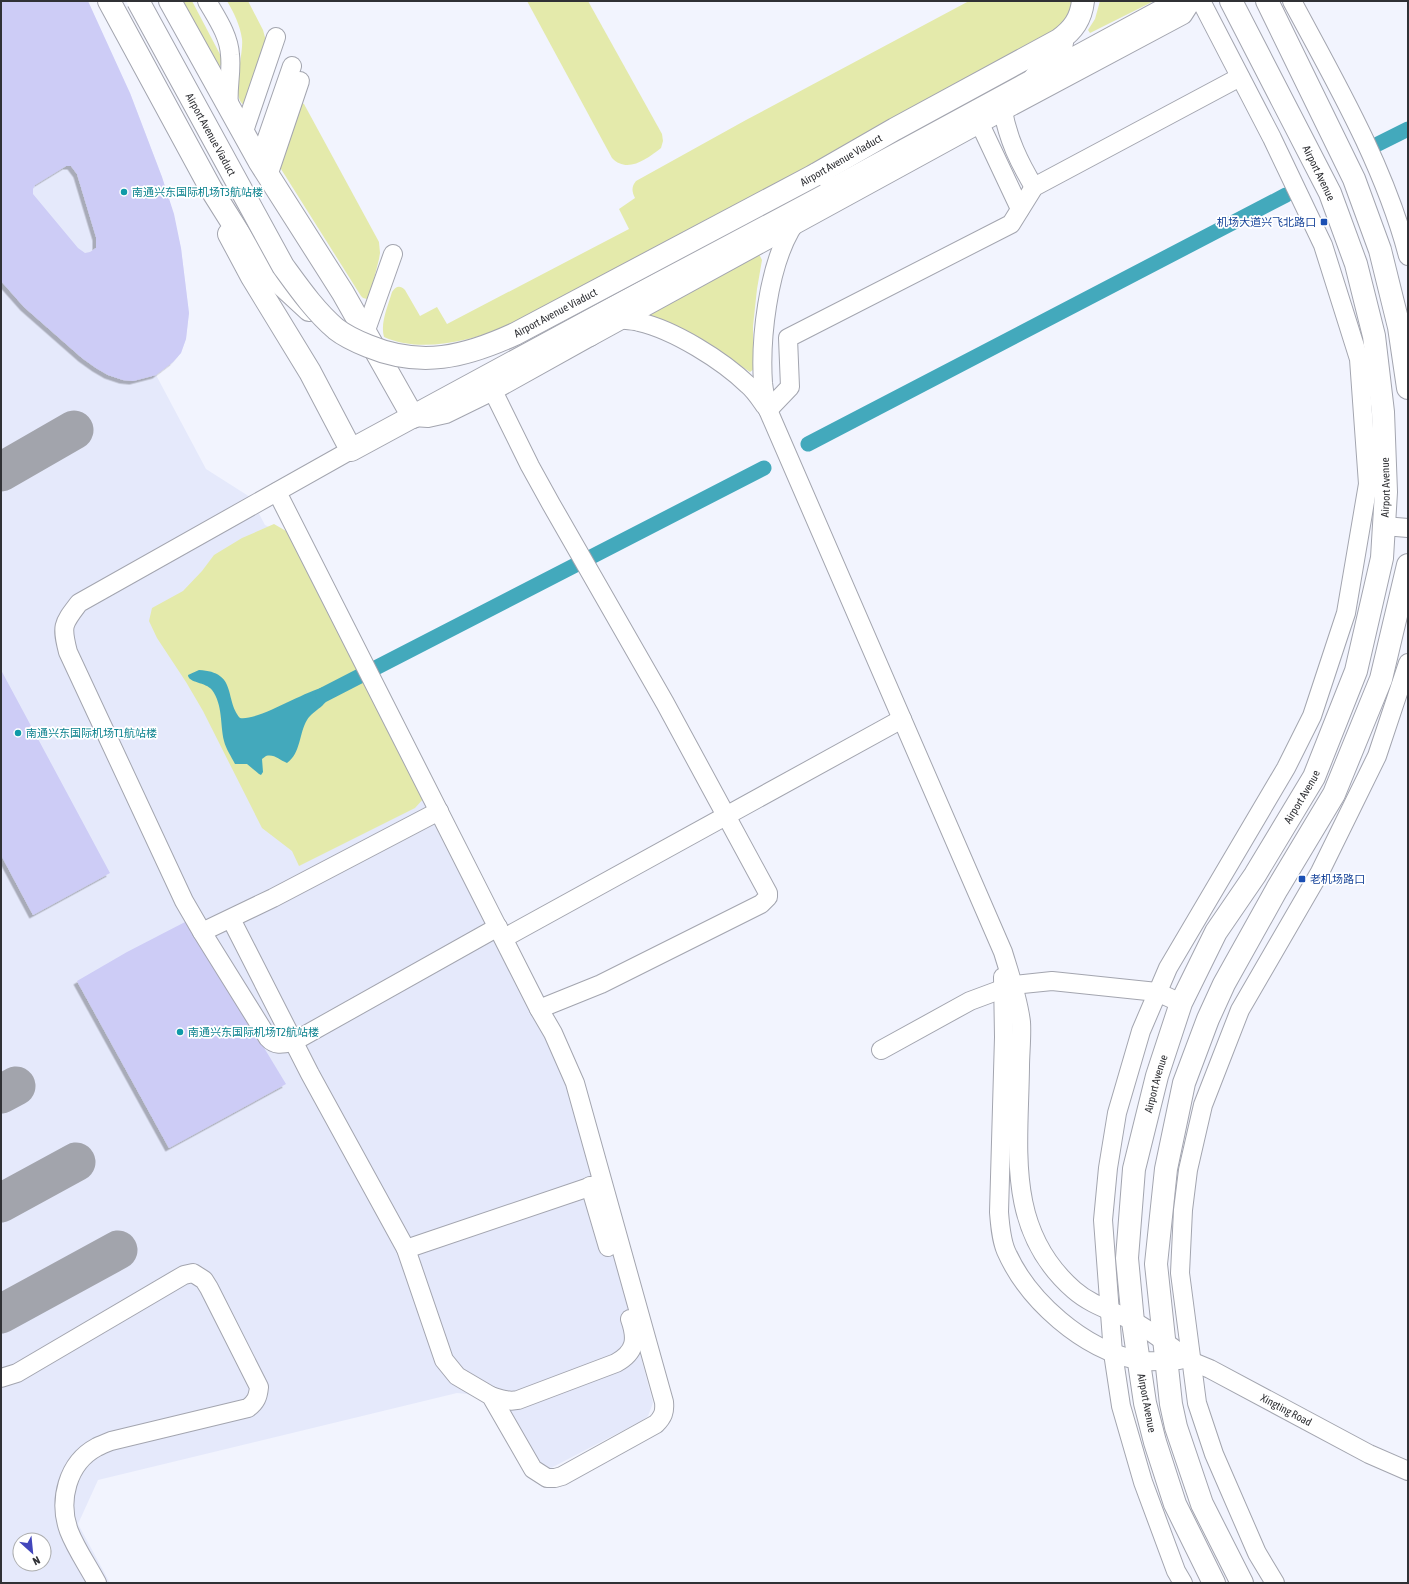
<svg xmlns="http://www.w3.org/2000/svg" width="1409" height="1584" font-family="'Asap Condensed','Noto Sans SC',sans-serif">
  <defs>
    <filter id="shadow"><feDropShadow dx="-3.5" dy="3.5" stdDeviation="0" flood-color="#0004"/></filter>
  </defs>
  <rect width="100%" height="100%" fill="#f2f4fe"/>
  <path fill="#e5e9fb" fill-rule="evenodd" d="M1,1L130,93L162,177L181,248L189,313L186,339L181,353L173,362L156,375L206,469L250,497L265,525L317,550L529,975L600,1147L614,1188L598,1193L653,1403L648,1416L643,1420L551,1468H543L504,1408L467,1394L457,1393L98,1480L78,1524L110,1583H1ZM20,1540H44V1564H20Z"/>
  <g fill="#e4eaab">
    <path d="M177,1H192L223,60L222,64L219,67Z"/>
    <path d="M227,1H248L263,30L266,41L244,105C230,97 244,54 242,39C240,25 234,13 227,1Z"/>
    <path d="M527,1H588L662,134L663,141L661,148C647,159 627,174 612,158Z"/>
    <path d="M969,1H1079L1055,37L507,327C470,340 422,354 384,337C380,323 388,306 392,292C396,286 400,285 405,290L420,316L437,307L447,324L629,229L619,209L635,198C632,192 631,187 636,181L746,120Z"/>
    <path d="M1100,1H1154L1090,33L1088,30L1095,19Z"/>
    <path d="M302,103L304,104L379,242L380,253L379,259L370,295L367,299L363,298L361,296L281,169L279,162Z"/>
    <path d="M759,254L762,260L757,289L753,326V349L754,369L750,372L720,352L649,316V314Z"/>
    <path d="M274,524L286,531L306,558L425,797L415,808L299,866L292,851L262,828L203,711L186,682L157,638L149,621L152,608L183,591L202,571L214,555L242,538Z"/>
  </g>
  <path fill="#43a9bc" d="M199,670C238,672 224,699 240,718C258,721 303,692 324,687L329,692C329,706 314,709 307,720C299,733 301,753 287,763C279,760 275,754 266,756L262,759L263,772L261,775L259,774L247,764H235C231,756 226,749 224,741C220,724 223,705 212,690C206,682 188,683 188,675Z"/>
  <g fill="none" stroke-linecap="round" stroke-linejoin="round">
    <g stroke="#43a9bc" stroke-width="15">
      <path d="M1378,144L1408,129"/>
      <path d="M808,444L1286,195"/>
      <path d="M323,695L764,468"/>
    </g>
    <g stroke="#a2a4ac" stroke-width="39">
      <path d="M1,472L74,430"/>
      <path d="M1,1094L16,1086"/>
      <path d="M1,1203L76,1162"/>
      <path d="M1,1314L118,1250"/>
    </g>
  </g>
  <g fill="#cdccf6" fill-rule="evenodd" filter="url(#shadow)">
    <path d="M1,1H88L130,93L162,177L174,214L181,248L189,313L186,339L181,353L173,362L156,375L133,381L123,380L108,375L96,368L82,358L24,307L1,281ZM66,166H71L77,174L96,237V248L90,252L85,253L78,248L33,194V189L35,185Z"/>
    <path d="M1,670L110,873L33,915L1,855Z"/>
    <path d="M187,921L286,1084L169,1148L77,981L127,952Z"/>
  </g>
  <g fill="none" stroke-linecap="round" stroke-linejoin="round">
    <defs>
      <g id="minor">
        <path d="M207,1C216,17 229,35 230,55C232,72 227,89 229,107"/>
        <path d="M1292,1C1336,83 1384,165 1408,256"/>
        <path d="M1003,111C1008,139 1019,162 1034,187"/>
        <path d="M980,124L1020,209"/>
        <path d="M243,134L276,37"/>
        <path d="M259,161L292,66"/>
        <path d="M268,176L300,81"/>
        <path d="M815,204C806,212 796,220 790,231C768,270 760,339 763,383C764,392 766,401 768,410L1003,952C1010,975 1018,998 1021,1022C1022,1037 1020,1053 1020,1067C1019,1149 1005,1230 1074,1290C1091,1305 1113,1311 1133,1321C1152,1331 1172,1348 1190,1360"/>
        <path d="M617,319C624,320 632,320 639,322C674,330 722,360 748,385C755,391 760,399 765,406"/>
        <path d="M365,333L393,254"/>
        <path d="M590,337L1003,111L1183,15L1192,1"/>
        <path d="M493,391L530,466L551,504L665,703L768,893V897L761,904L601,984L539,1009"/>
        <path d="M768,410L790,387L788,338L1011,224L1034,187L1240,77"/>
        <path d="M413,417L428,418L446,414L493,391L590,337L600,330"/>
        <path d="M351,450L79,603C63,624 61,625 68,652L184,901L202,932L273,898L439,811"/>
        <path d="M1384,526L1408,528"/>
        <path d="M231,919L310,1074L406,1249L444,1360L457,1376L491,1396L533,1469L547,1478H555L562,1476L656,1424C663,1417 665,1412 664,1402L575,1083L553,1033L539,1009L277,492"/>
        <path d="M202,932L268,1038C275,1046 283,1044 293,1042L498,927"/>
        <path d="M504,938L902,719"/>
        <path d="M1003,977L1004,1037L999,1212C1000,1225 1001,1239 1006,1251C1028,1301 1083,1349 1137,1360C1150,1363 1167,1360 1180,1360"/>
        <path d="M881,1050L970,1001L1013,985L1052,981L1157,992L1181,1003"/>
        <path d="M590,1186L608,1247"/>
        <path d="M406,1249L601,1183"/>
        <path id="s1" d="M1181,1357L1210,1369L1369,1454L1408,1471"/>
        <path d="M1,1378L17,1373L184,1275L193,1273L204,1280L209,1288L259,1387C258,1397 256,1402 248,1408L111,1441C106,1443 101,1445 97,1447C67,1463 58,1501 69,1531C76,1549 88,1566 97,1583"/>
        <path d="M491,1396C501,1399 508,1402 518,1400L616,1363C636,1352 637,1339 630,1319"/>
        <path d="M1183,1583L1176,1571L1143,1482L1121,1406L1113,1353L1103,1220L1108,1168L1117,1113L1141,1031L1168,968L1286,768L1312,716L1346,613L1368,484L1359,359L1323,245L1272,138L1201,1"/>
        <path d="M1275,1583L1257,1553L1214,1454L1197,1403L1180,1273L1183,1210L1188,1170L1203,1105L1240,1010L1320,872L1377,756L1408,663"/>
      </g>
      <g id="major">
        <path d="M170,1L259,161L343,293L413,417"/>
        <path d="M1267,1L1354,179L1380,250L1399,327L1408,388"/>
        <path d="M229,234L252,277L310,372L351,450L1180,1"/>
        <path id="s2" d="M1214,1583L1175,1504L1155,1442L1145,1403L1133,1322L1127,1258L1134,1169L1157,1076L1181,1003L1216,932L1255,875L1314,777L1356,671L1382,558L1386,492L1383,412L1374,336L1356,264L1330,193L1231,1"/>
        <path d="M1242,1583L1202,1504L1176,1427L1171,1404L1156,1264L1166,1169L1184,1083L1208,1019L1224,984L1277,889L1334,794L1381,679L1408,565"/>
      </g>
      <g id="highway">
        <path d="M109,1L211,189L250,251L270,274L309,310"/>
        <path d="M1031,83L1062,43"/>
        <path d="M815,175L895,129L1059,40C1073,30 1081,19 1083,1"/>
      </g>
    </defs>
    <use href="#minor" stroke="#a3a5af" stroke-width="20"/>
    <use href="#major" stroke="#a3a5af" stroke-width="24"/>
    <use href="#highway" stroke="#a3a5af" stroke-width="24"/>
    <use href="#minor" stroke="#fff" stroke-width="18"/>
    <use href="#major" stroke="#fff" stroke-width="22"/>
    <use href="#highway" stroke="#fff" stroke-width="22"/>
    <defs>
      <g id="highway-bridge">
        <path id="s3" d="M138,1L283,266C299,288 315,311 336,329C345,336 358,342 368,346C421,368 465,357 515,334L815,175"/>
      </g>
    </defs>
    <use href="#highway-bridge" stroke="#a3a5af" stroke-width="24" stroke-linecap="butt"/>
    <use href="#highway-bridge" stroke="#fff" stroke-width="22"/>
  </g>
  <g fill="#0f9aa8" stroke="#fff" stroke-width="1.5">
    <circle cx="124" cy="192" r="4"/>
    <circle cx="18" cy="733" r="4"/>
    <circle cx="180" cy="1032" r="4"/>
  </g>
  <g fill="#1a4fb4" stroke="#fff" stroke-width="1.5">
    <rect x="1320" y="218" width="8" height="8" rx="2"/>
    <rect x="1298" y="875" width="8" height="8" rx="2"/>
  </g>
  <g text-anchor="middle" stroke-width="3.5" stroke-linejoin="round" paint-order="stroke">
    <g font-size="11" fill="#303135" stroke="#fff">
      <text dy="4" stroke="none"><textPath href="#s3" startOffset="152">Airport Avenue Viaduct</textPath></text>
      <text transform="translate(841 160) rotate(-30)" y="4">Airport Avenue Viaduct</text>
      <text transform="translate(1319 173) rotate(64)" y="4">Airport Avenue</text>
      <text dy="4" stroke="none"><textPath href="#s3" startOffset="619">Airport Avenue Viaduct</textPath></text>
      <text dy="4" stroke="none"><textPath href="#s2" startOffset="1165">Airport Avenue</textPath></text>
      <text dy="4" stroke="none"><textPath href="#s2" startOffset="841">Airport Avenue</textPath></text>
      <text dy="4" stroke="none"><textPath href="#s2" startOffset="517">Airport Avenue</textPath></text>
      <text transform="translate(1147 1403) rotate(79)" y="4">Airport Avenue</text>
      <text dy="4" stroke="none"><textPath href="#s1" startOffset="118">Xingting Road</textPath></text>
    </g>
    <g font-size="11" fill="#0d838f" stroke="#fff" text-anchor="start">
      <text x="132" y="196">南通兴东国际机场T3航站楼</text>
      <text x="26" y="737">南通兴东国际机场T1航站楼</text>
      <text x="188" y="1036">南通兴东国际机场T2航站楼</text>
    </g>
    <g font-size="11" fill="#164399" stroke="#fff" text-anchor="end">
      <text x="1316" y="226">机场大道兴飞北路口</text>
      <text x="1310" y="883" text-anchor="start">老机场路口</text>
    </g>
  </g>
  <rect width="1409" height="1584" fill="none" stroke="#303135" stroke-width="4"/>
  <g transform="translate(32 1552) rotate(153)"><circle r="19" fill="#ffffff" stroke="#acadae"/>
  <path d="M0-3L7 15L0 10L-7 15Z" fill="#4246bb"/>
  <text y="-6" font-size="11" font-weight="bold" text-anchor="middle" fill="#303135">N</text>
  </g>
</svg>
